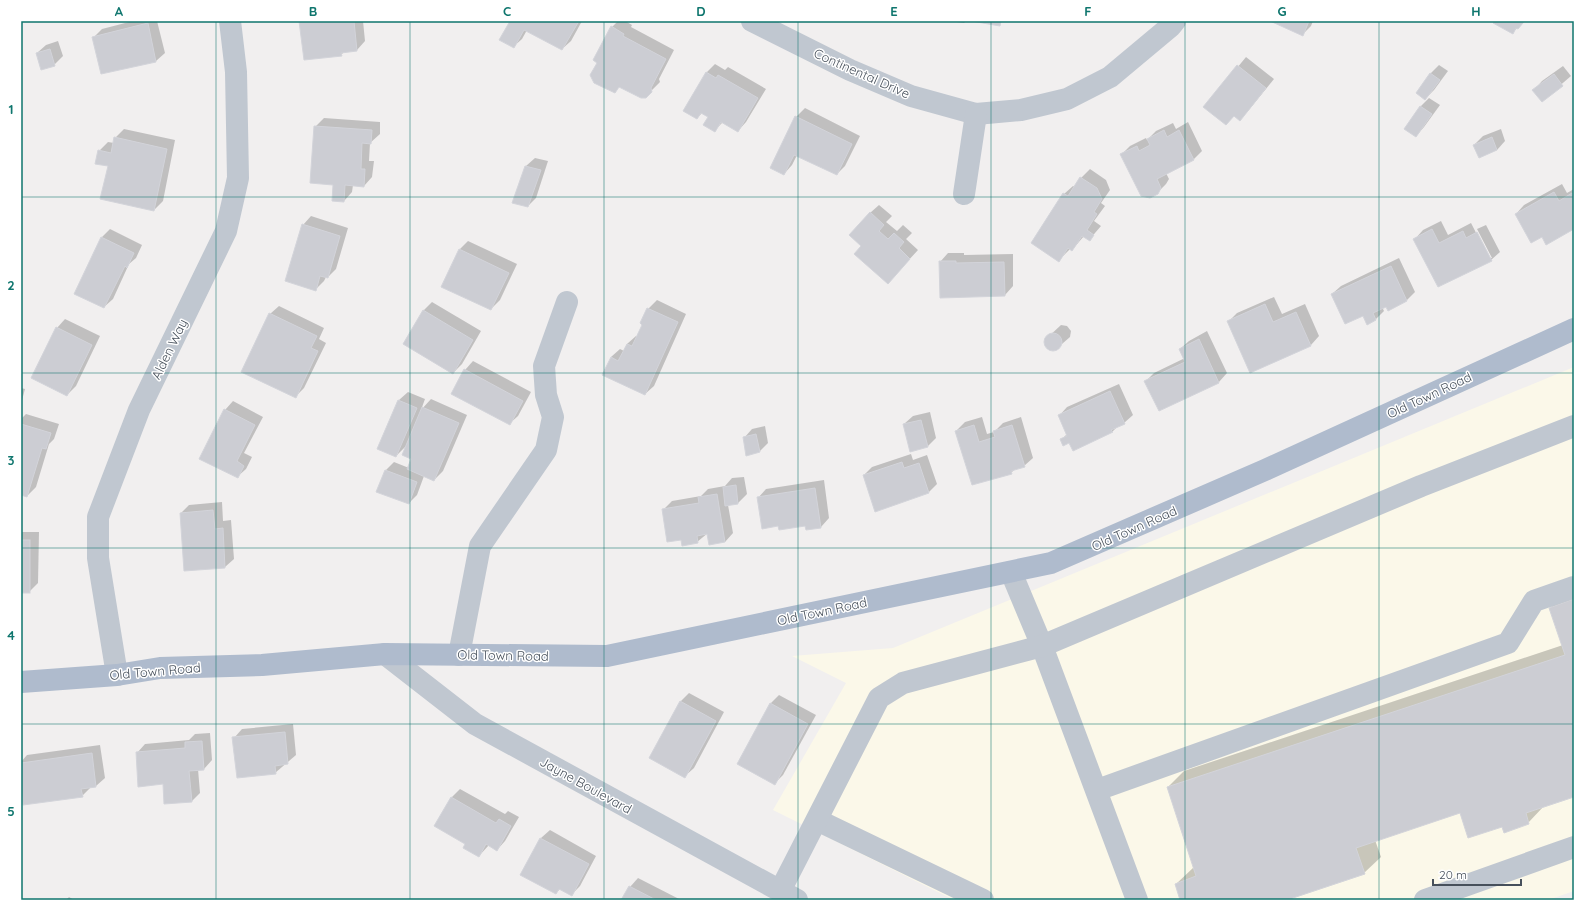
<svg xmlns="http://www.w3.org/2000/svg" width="1595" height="921" font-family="Quicksand,sans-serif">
  <rect width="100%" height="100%" fill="#f1efef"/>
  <path fill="#fbf8e9" d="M1574,367V891L1548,900H954L773,810L846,683L792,656L893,648Z"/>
  <g fill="#0003">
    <path d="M133,21H157L165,53L156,61L102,73L93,38L102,29Z"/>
    <path d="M300,21H363L365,41L357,50L345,51L341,55Z"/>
    <path d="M511,21H582L571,41L562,49L527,30L522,39L513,47Z"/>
    <path d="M618,21H625L632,25L631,27L674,50L659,79L660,82L645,97L620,86L614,92L598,62L612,27Z"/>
    <path d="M949,21H966L964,23Z"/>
    <path d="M1272,21H1313L1311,26L1302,35Z"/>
    <path d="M1495,21H1525L1512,33Z"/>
    <path d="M58,41L63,56L54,65L37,53L46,45Z"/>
    <path d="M1246,57L1274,79L1248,111L1240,119L1235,115L1205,107Z"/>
    <path d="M715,64L725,70L728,67L766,89L746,122L738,131L723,122L715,130L709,117L702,113L697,118L684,111L707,72Z"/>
    <path d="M1439,65L1448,71L1434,90L1425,99L1430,74Z"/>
    <path d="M1563,66L1571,76L1542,101L1534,90L1542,81Z"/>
    <path d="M1429,98L1440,105L1424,127L1416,136L1405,129L1421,106Z"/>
    <path d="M805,108L860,136L845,166L837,174L797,155L792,165L784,174L796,117Z"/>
    <path d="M324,118L380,122V134L370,143L369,161H374L372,177L364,186L353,185L352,192L344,201L334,184L315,127Z"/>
    <path d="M1188,122L1202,151L1194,159L1166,173L1169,179L1166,184L1157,193L1122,154L1130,146L1146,138L1147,140L1156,131L1173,123L1176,129Z"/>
    <path d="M124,129L175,140L163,201L154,210L109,165L99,151L108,142L114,143L115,138Z"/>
    <path d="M1501,129L1505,141L1497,150L1479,157L1474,145L1483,136Z"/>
    <path d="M535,158L548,161L536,198L528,206L526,166Z"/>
    <path d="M1090,169L1106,180L1110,190L1101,203L1105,206L1094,221L1101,226L1089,240L1084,236L1072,250L1070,249L1059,260L1064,194L1073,186L1075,187L1081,178Z"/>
    <path d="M1562,184L1567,193L1574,189V228L1516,214L1524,205Z"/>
    <path d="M879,205L892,216L886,222L897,231L903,225L912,233L906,239L918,250L896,274L863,246L870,213Z"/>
    <path d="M311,216L348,228L336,269L328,277H326L324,281L316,289L303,225Z"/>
    <path d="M1441,221L1448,235L1471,223L1489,258H1492L1477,229L1486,225L1500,252L1491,260L1415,239L1423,230Z"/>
    <path d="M110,229L142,245L136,258L129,264L113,299L104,307L101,238Z"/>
    <path d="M468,241L517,264L500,300L491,309L459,250Z"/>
    <path d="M948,253H964V255L1013,254V286L1005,295L940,262Z"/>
    <path d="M1399,258L1415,292L1407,300L1382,307L1384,311L1376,319L1363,315L1332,294L1341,286Z"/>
    <path d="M1274,297L1282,314L1305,304L1319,336L1311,345L1251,372L1228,322L1237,313Z"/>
    <path d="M657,300L686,314L654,386L645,394L611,357L620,349L624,351L627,344L636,336L638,337L644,325L642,323L648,309Z"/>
    <path d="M432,302L481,331L462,364L453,373L423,311Z"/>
    <path d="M279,306L324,328L319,339L326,343L304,388L295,397L270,314Z"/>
    <path d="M65,319L100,336L76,386L67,395L57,328Z"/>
    <path d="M1061,325L1067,326L1071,331L1070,337L1055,350L1049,349L1045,344L1047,338Z"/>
    <path d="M1207,331L1227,373L1219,382L1159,410L1146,381L1154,373L1185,358L1180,349L1189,341Z"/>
    <path d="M473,361L531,392L518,416L509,424L465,370Z"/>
    <path d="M1119,384L1133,415L1124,423L1118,426L1113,431L1073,449L1070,442L1062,439L1067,434L1059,416L1067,407Z"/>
    <path d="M21,388L25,389L21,404Z"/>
    <path d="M408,392L425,399L421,410L431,399L467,415L443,471L434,480L424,476L417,495L409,503L386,470L394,462L409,468L413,459L406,446L396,456L379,448L399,400Z"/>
    <path d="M233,401L263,417L244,453L252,457L246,469L237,477L225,410Z"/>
    <path d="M930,412L936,438L928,446L904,424L913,416Z"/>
    <path d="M26,414L59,424L54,439L49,444L36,487L27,496L21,494V419Z"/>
    <path d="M982,417L987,434L994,432L1003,423L1021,417L1033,458L1024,466L1015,469L1011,473L956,431L965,422Z"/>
    <path d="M765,426L768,443L760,451L744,438L752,429Z"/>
    <path d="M911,454L913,460L927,455L937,484L929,492L864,475L872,467Z"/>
    <path d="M744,477L747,494L738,503L728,505L733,533L725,542L708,533L697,542L682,539L663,510L672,501L701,496L708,489L725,486L732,478Z"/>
    <path d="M824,480L829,518L821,527L806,529V525H779L758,498L766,489Z"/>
    <path d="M222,502L223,521L231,520L234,559L225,567L185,570L181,513L189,505Z"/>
    <path d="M21,532H39L38,583L29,592H21Z"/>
    <path d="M1574,589V796L1544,806L1528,823L1503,826L1461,812L1375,840L1381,857L1364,873L1284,900H1181L1176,884L1194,867L1168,787L1184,771L1563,645L1550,608L1566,592Z"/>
    <path d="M689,693L724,712L694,768L685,776L680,702Z"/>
    <path d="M779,695L816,715L783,775L775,783L770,704Z"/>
    <path d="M293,724L296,755L275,773L234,738L242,729Z"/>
    <path d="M210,733L212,760L204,769H198L200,793L192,801L164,783L137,753L145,744L189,740L195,734Z"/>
    <path d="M100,745L105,778L96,786L91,787L82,796L21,781V762L27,755Z"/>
    <path d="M460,789L505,814L508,811L519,817L505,841L497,850L489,845L479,856L467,843L436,825L452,797Z"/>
    <path d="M550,830L596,856L580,886L571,895L560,889L556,893L522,874L541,838Z"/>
    <path d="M638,878L681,900H623L630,887Z"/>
    <path d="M69,897L74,900H66Z"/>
  </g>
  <g fill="#cccdd3" stroke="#d3d4da">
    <path d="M299,21H354L357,51L341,53L342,56L304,60Z"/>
    <path d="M510,21H579L562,50L524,30L514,48L499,40Z"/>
    <path d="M971,21H1001L1000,26Z"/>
    <path d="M1270,21H1309L1303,36Z"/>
    <path d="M1494,21H1519L1523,23L1518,29L1516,28L1513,34L1493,23Z"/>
    <path d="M148,23L156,62L101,74L92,37Z"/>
    <path d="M611,26L624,34L623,36L666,59L651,88L652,92L646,98H641L619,87L615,93L594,83L590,75L597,63L593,60Z"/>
    <path d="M50,49L55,66L41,70L36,53Z"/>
    <path d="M1237,65L1266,88L1240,121L1234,116L1226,125L1203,107Z"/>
    <path d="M706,72L716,78L718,75L758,98L738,132L721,122L715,132L703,125L708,117L701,113L697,119L683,111Z"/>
    <path d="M1430,73L1440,80L1425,100L1416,93Z"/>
    <path d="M1554,74L1563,86L1542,102L1532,90Z"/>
    <path d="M1420,106L1432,114L1416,137L1404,129Z"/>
    <path d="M795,116L852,144L837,175L794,155L784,175L770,168Z"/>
    <path d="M314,126L372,130L371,144L362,143L361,169H365L364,187L345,185L344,202L332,201L333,185L310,183Z"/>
    <path d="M1164,130L1167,137L1179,130L1194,160L1157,179L1161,188L1158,194L1150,198L1141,196L1120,154L1137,146L1139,151L1150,145L1147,139Z"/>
    <path d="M114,137L167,149L154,211L100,199L108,166L95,164L98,150L111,153Z"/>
    <path d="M1492,137L1497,150L1479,158L1473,145Z"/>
    <path d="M525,166L541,170L528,207L512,203Z"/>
    <path d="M1080,177L1097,188L1102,199L1094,212L1097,214L1087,230L1094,235L1090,241L1082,236L1072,251L1068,248L1059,262L1031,243L1063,193L1068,196Z"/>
    <path d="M1554,192L1559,201L1572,193L1574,197V229L1546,245L1542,237L1531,243L1515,214Z"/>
    <path d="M870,212L884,225L879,231L888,239L894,233L904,242L899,248L910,259L888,284L854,254L861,246L849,235Z"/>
    <path d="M302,224L340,236L328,278L320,276L316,291L285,281Z"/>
    <path d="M1432,229L1439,243L1463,231L1466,238L1477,232L1492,261L1438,287L1413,239Z"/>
    <path d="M101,237L134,253L127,268L125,266L104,308L74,294Z"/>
    <path d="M459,249L509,273L491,310L441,287Z"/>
    <path d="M939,261H956V263L1004,262L1005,296L940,298Z"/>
    <path d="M1391,266L1407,301L1388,311L1386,307L1373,313L1376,320L1367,325L1363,316L1345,324L1331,294Z"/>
    <path d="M1265,304L1273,322L1296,312L1311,346L1250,373L1227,321Z"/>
    <path d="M647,308L678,322L645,395L602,375L611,357L618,361L627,344L632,346L642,325L640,323Z"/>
    <path d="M423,310L473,340L453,374L403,344Z"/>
    <path d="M269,313L317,336L311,348L318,351L296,398L241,372Z"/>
    <path d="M56,327L92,345L67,396L31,378Z"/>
    <circle cx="1053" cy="342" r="9"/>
    <path d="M1199,339L1219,383L1159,411L1144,381L1185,362L1179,349Z"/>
    <path d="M464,369L523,401L510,425L451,394Z"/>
    <path d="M1110,391L1125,424L1111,430L1113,432L1073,451L1069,443L1063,446L1060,439L1067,436L1058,415Z"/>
    <path d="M398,400L417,408L396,457L377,449Z"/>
    <path d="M422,407L459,423L434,481L407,469L411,459L402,455Z"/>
    <path d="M224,409L255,425L237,461L244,466L238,478L199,459Z"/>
    <path d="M921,420L928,447L910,452L903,424Z"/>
    <path d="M21,424L51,433L46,449L42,448L27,497L21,495Z"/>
    <path d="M974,425L979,442L995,437L993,431L1012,425L1025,467L1011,471L1012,474L972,485L955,431Z"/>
    <path d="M756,434L760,452L746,456L743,437Z"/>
    <path d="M902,462L904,468L919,463L929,493L875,512L863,475Z"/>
    <path d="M385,470L417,482L409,504L376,492Z"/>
    <path d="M736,485L738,504L725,506L723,487Z"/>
    <path d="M815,488L821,528L806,530L805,526L779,530L778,526L762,529L757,497Z"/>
    <path d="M717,494L725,542L709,545L707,534L697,536L698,543L682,546L681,540L667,542L662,509L699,503L698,497Z"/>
    <path d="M213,510L215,529L223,528L225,568L184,571L180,513Z"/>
    <rect x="21" y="540" width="9" height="53"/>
    <path d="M1574,599V797L1526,813L1529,824L1504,833L1502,827L1468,838L1460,813L1356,848L1365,874L1287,900H1180L1175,884L1196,876L1167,787L1565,655L1549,608Z"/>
    <path d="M680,701L716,721L685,778L649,758Z"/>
    <path d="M770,703L808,724L775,785L737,764Z"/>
    <path d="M285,732L288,764L275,766L276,774L237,778L232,737Z"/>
    <path d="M202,741L204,770L189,771L192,802L164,804L163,784L138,787L136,752L185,748V742Z"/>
    <path d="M92,753L96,787L81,789L83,797L23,805L21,788V763Z"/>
    <path d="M451,797L496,823L499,819L511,826L497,851L486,844L479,857L463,848L465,844L434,826Z"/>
    <path d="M540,838L589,864L572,896L559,889L556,894L520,875Z"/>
    <path d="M629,886L656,900H621Z"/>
  </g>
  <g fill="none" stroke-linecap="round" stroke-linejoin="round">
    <g stroke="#c0c7d0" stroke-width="22">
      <path d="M752,21L850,70L911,96L976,114L1021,110L1067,99L1110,77L1171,26L1175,21"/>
      <path d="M964,194L976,114"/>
      <path d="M1011,572L1042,646L1137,900"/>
      <path d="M385,654L475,724L797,900"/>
      <path d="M459,655L480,546L546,450L553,417L546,395L544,366L567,302"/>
      <path d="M117,675L98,558V517L139,410L226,231L238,178L236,72L230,21"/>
      <path d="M1097,790L1508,643L1534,601L1574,587"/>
      <path d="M817,820L983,900"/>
      <path d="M780,891L879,698L903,683L1042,646L1421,486L1574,426"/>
      <path d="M1425,900L1574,847"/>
    </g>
    <path stroke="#afbbcd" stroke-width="22" d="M21,682L117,675L160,668L262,665L385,654L607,656L1051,563L1265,470L1574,329"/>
  </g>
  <path fill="none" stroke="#0f766e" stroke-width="1" stroke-opacity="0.55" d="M216,21V900M410,21V900M604,21V900M798,21V900M991,21V900M1185,21V900M1379,21V900M21,197H1574M21,373H1574M21,548H1574M21,724H1574"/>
  <g text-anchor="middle" stroke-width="3" stroke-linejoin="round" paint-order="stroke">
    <g font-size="13" fill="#47505b" stroke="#fff">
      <text transform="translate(862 73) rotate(24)" y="5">Continental Drive</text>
      <text transform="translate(169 349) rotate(-64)" y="5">Alden Way</text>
      <text transform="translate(1429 395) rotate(-25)" y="5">Old Town Road</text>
      <text transform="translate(1134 528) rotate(-24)" y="5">Old Town Road</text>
      <text transform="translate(822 611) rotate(-12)" y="5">Old Town Road</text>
      <text transform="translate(503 655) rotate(1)" y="5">Old Town Road</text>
      <text transform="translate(155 671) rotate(-5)" y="5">Old Town Road</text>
      <text transform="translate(586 785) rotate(29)" y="5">Jayne Boulevard</text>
    </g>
  </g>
  <rect width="1595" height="921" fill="none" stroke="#ffffff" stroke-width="44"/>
  <path d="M1433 879v6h88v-6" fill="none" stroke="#47505b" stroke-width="2"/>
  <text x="1439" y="879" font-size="12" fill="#47505b" stroke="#ffffff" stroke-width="3" paint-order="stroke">20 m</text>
  <rect x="22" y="22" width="1551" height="877" fill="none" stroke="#0f766e" stroke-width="1.5"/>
  <g font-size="13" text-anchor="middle" font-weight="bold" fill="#0f766e">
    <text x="119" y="16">A</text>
    <text x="313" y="16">B</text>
    <text x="507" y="16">C</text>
    <text x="701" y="16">D</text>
    <text x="894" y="16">E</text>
    <text x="1088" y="16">F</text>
    <text x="1282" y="16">G</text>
    <text x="1476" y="16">H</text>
    <text x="11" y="114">1</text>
    <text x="11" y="290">2</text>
    <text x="11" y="465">3</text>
    <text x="11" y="640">4</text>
    <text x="11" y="816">5</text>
  </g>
</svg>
